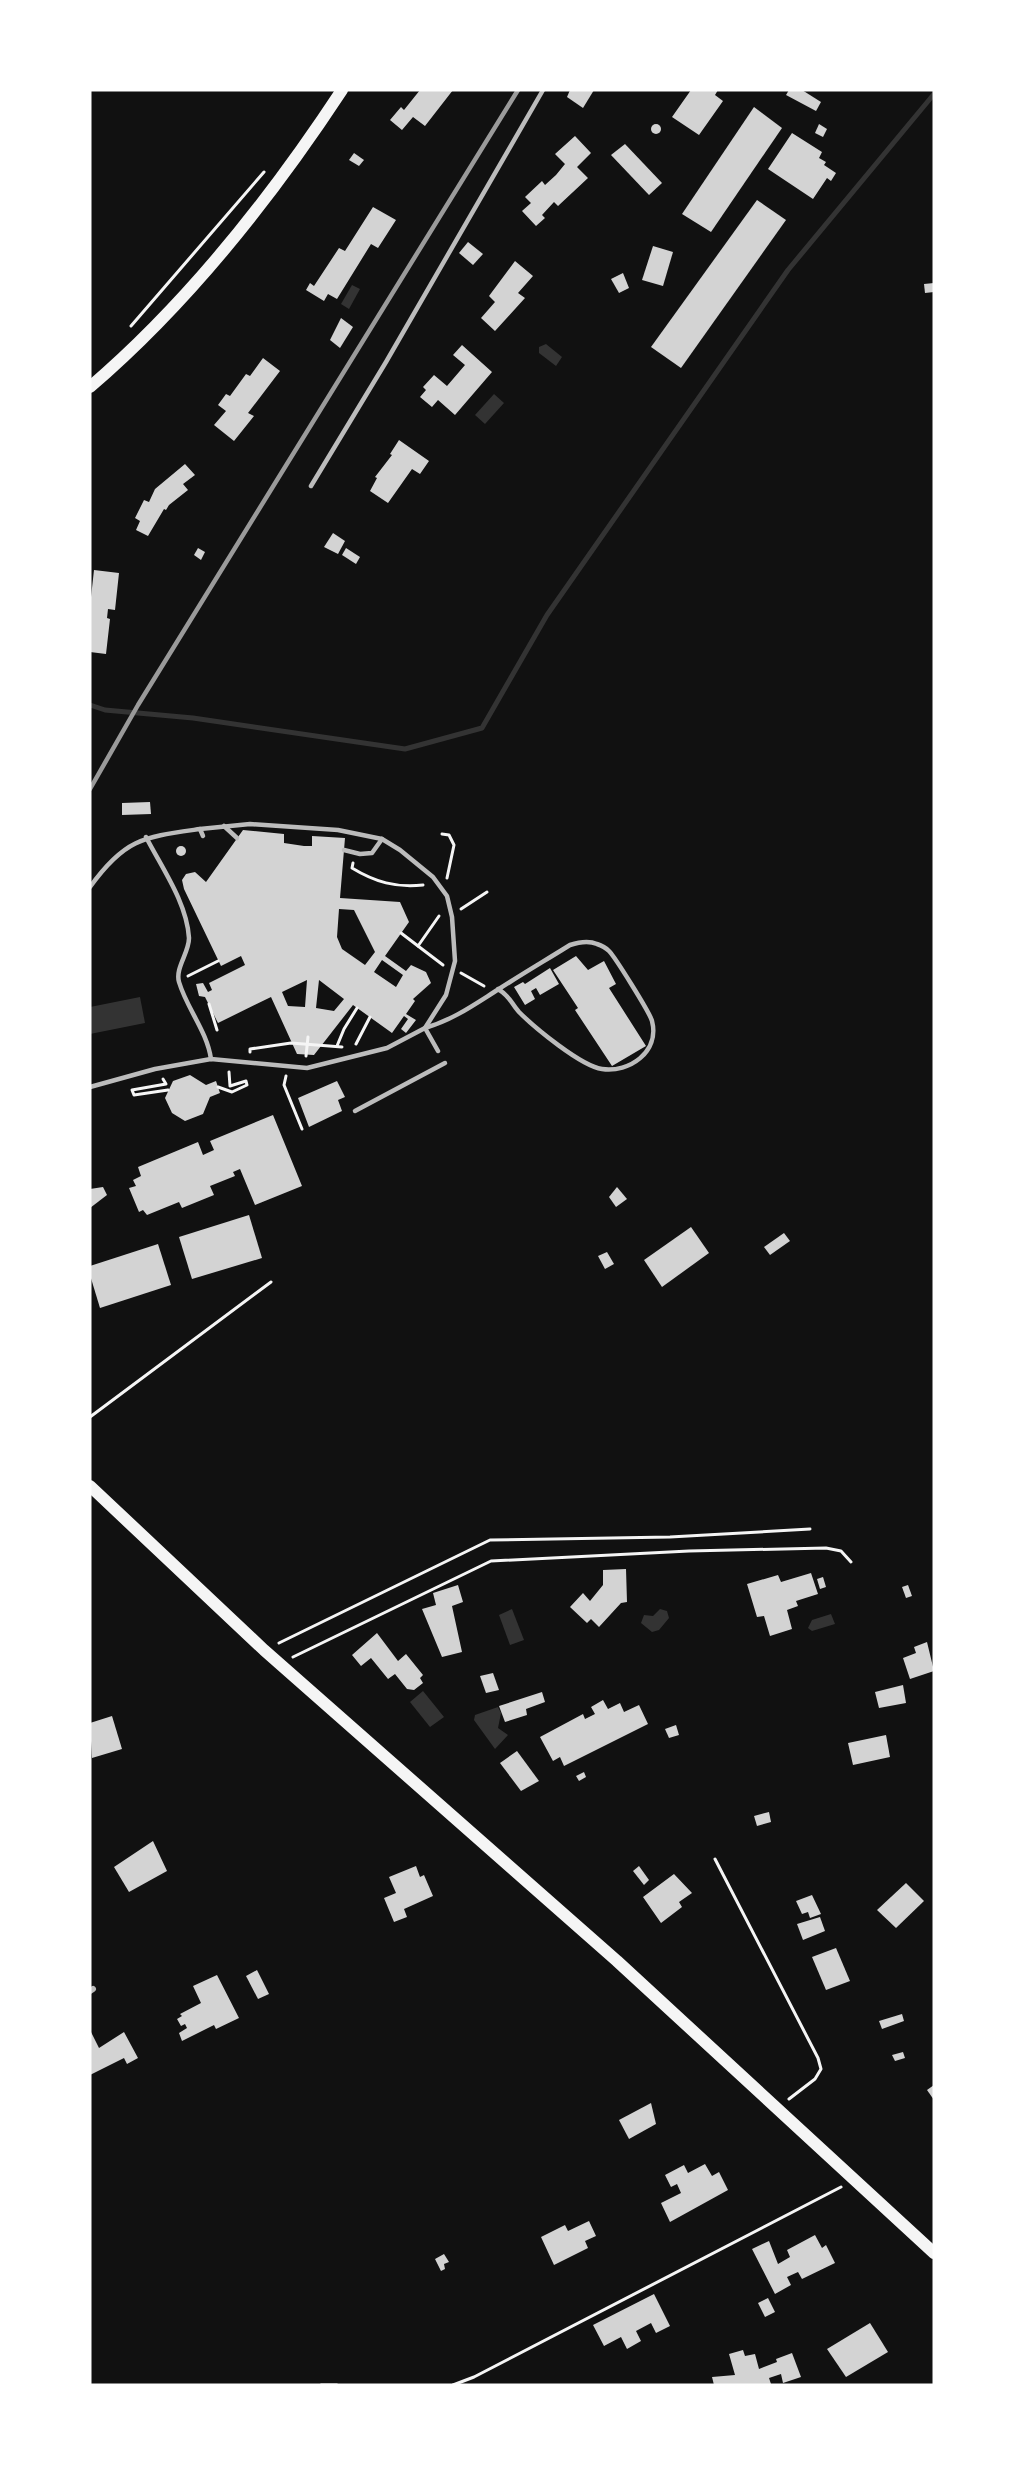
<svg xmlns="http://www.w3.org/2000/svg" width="1024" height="2475" font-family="'Open Sans',sans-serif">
  <rect width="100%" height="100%" fill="#111"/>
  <g fill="#333">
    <path d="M352,285L360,289L349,309L341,304Z"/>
    <path d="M546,344L562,357L556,366L539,353V347Z"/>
    <path d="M494,394L504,403L485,424L475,415Z"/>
    <path d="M140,997L145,1023L90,1034V1007Z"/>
    <path d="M512,1609L524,1640L510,1645L499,1615Z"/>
    <path d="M660,1609L667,1611L669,1618L659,1630L652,1632L641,1623L644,1615L653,1616Z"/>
    <path d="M831,1614L835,1624L812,1631L808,1628L812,1620Z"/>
    <path d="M423,1691L444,1717L430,1727L410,1702Z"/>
    <path d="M498,1707L501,1713L498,1728L508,1735L495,1749L474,1720L475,1715Z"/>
  </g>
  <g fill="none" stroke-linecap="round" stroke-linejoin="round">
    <path stroke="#333" stroke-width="5" d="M90,705L105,710L193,718L405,749L482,728L547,615L788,270L934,94"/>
  </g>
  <g fill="#d3d3d3" fill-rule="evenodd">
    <path d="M420,90H453L425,126L413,117L402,130L390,120L401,107L404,110Z"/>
    <path d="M570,90H594L583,108L567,97Z"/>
    <path d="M691,90H718L715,95L723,101L699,135L672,117Z"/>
    <path d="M789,90H802L821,102L816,111L786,95Z"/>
    <path d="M754,107L782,128L711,232L682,214Z"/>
    <path d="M819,124L827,129L823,137L815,133Z"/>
    <circle cx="656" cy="129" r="5"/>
    <path d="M792,133L822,152L819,158L826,162L824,165L836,173L831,181L827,178L813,199L768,169Z"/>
    <path d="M575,136L591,153L577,167L588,178L558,206L554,202L542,215L545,218L536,226L522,211L531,203L525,197L542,181L545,185L556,175L565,164L555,154Z"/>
    <path d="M625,144L662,183L649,195L611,155Z"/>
    <path d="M354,153L364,160L359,166L349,160Z"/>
    <path d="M757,200L786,220L681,368L651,347Z"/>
    <path d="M373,207L396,220L378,248L371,244L337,299L328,294L324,301L306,290L310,283L314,286L339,248L345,251Z"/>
    <path d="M468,242L483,254L473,265L459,253Z"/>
    <path d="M653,246L673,252L663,286L642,280Z"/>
    <path d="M515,261L533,276L518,293L525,298L495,331L481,318L495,302L489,296Z"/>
    <path d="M623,273L629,288L619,293L611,279Z"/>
    <path d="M934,283V292L925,293L924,284Z"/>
    <path d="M341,318L353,327L340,348L330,340Z"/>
    <path d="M462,345L492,372L455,415L438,400L432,407L420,397L426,390L423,387L434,375L447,386L465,365L453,355Z"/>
    <path d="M263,358L280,371L248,413L254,416L234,441L214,425L226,411L218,405L226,394L230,396L246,374L250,376Z"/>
    <path d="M399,440L429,461L420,474L412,469L388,503L370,491L377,478L375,477L392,455L390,454Z"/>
    <path d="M185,464L195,475L183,484L188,490L169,505L166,510L164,509L148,536L136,530L140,521L135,518L144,500L149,502L155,489Z"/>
    <path d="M333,533L345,541L338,554L324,547Z"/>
    <path d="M198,548L205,552L201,560L194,555Z"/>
    <path d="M346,548L360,557L356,564L342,555Z"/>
    <path d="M94,570L119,573L115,610L108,609L107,618L110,619L106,654L90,652V606Z"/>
    <path d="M150,802L151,814L122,815V803Z"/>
    <path d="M243,830L284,834V843L304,846H312V836L345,838L340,898L400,902L409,922L385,956L406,971L411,965L426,972L431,983L413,999L415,1001L406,1014L416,1020L406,1033L401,1029L408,1019L404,1016L392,1033L353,1005L314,1055L297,1054L271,997L218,1023L205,997L199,996L196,984L203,983L208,992L212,990L209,983L245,965L241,956L221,966L184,889L182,880L186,874L195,872L206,882ZM339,909L354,910L375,952L365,965L342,949L337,937ZM382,960L403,975L396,987L374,972ZM307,980L305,1007L288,1006L282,992ZM319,980L344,999L334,1011L316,1008Z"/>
    <circle cx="181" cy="851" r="5"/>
    <path d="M576,956L588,970L604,961L616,984L609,988L646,1046L612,1066L575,1010L578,1008L553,970Z"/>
    <path d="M550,968L559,984L540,995L536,988L531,991L535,999L525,1005L514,987L523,982L525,984Z"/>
    <path d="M190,1075L206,1085L216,1081L220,1093L210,1097L203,1114L185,1121L172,1113L165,1098L173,1081Z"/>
    <path d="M337,1081L345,1097L338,1100L342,1111L309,1127L298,1098Z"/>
    <path d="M273,1115L302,1186L255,1205L240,1169L233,1172L235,1176L210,1186L214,1195L182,1208L179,1202L147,1215L143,1210L139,1212L129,1188L136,1186L133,1180L141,1176L138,1167L198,1142L203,1155L214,1150L210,1141Z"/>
    <path d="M103,1187L107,1195L90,1208V1189Z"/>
    <path d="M617,1187L627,1199L616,1207L609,1197Z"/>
    <path d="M249,1215L262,1258L192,1279L179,1237Z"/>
    <path d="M691,1227L709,1253L662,1287L644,1260Z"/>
    <path d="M784,1233L790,1241L770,1255L764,1247Z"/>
    <path d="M158,1244L171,1285L100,1308L90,1275V1266Z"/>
    <path d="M607,1252L614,1264L605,1269L598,1256Z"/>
    <path d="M626,1569L627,1602L621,1603L599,1627L591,1619L587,1623L570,1607L583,1593L590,1601L603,1585V1570Z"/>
    <path d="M811,1573L818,1594L796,1601L798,1606L787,1610L792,1629L770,1636L764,1616L757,1617L747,1584L778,1575L781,1582Z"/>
    <path d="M823,1577L826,1587L820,1589L817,1579Z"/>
    <path d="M458,1585L463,1602L452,1606L462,1652L442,1657L422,1609L436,1605L433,1593Z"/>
    <path d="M908,1585L912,1596L906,1598L902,1587Z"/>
    <path d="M377,1633L398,1661L406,1654L423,1675L420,1678L423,1683L414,1690L407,1689L395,1674L388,1679L371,1658L361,1666L352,1655Z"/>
    <path d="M927,1642L934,1671L910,1679L903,1658L916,1653L914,1647Z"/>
    <path d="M493,1673L499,1690L486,1693L480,1676Z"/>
    <path d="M903,1685L906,1703L879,1708L875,1692Z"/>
    <path d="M542,1692L545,1702L526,1709L527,1715L505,1722L499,1706Z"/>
    <path d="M603,1700L608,1709L620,1703L624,1712L639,1705L648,1724L564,1766L560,1757L553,1761L540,1737L583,1714L585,1719L595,1714L591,1707Z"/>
    <path d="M112,1716L122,1749L92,1758L90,1723Z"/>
    <path d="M676,1725L679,1735L669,1738L665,1729Z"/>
    <path d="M886,1735L890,1757L853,1765L848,1743Z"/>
    <path d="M517,1751L539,1781L521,1791L500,1763Z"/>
    <path d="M584,1772L586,1777L579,1781L576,1776Z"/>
    <path d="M769,1812L771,1822L757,1826L754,1816Z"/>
    <path d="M153,1841L167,1871L129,1892L114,1867Z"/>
    <path d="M416,1866L420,1877L424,1875L433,1896L404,1909L407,1917L394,1922L384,1898L396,1893L389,1877Z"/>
    <path d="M639,1866L649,1880L644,1885L633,1871Z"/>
    <path d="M674,1874L692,1893L679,1902L682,1907L661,1923L643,1897Z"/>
    <path d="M906,1883L924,1901L896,1928L877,1910Z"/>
    <path d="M812,1895L821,1914L810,1918L808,1912L802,1914L796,1901Z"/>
    <path d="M820,1917L825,1931L803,1940L797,1924Z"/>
    <path d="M836,1948L850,1981L826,1990L812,1957Z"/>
    <path d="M257,1970L269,1994L258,1999L246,1976Z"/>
    <path d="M217,1975L239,2018L216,2029L214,2025L182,2041L179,2033L187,2028L185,2024L181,2026L177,2019L182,2016L180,2014L201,2003L193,1986Z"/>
    <path d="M902,2014L904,2021L882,2029L879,2021Z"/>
    <path d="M90,2030L99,2048L124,2032L138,2058L127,2064L124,2058L90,2075Z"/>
    <path d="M903,2052L905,2058L895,2061L892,2055Z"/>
    <path d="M934,2085V2100L927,2090Z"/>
    <path d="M651,2103L656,2124L629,2139L619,2120Z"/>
    <path d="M705,2164L712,2176L719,2172L728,2190L670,2222L661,2203L681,2193L677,2184L671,2187L665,2175L684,2165L688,2173Z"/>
    <path d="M589,2221L596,2236L585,2241L588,2248L554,2265L541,2237L565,2225L568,2231Z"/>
    <path d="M815,2235L822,2248L826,2245L835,2263L802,2279L798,2272L787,2277L791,2285L775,2294L752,2249L769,2241L778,2264L790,2257L787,2250Z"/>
    <path d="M444,2254L449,2262L444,2264L445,2269L441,2271L435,2259Z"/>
    <path d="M654,2294L670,2326L656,2333L651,2323L636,2331L641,2341L627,2349L621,2337L604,2346L593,2325Z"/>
    <path d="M768,2298L775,2312L765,2317L758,2303Z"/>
    <path d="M870,2323L888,2352L846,2377L827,2349Z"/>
    <path d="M743,2350L745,2356L755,2354L759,2369L777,2362L776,2359L792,2353L801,2377L783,2383L781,2374L769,2378L771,2384L769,2385H714L712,2377L735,2375L729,2354Z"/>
  </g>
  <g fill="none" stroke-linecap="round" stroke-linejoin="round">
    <g stroke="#f5f5f5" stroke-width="3">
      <path d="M131,326L264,172"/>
      <path d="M442,834L449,835L454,845L447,878"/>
      <path d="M353,863L352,868C375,882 396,888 423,885"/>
      <path d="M461,909L487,892"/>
      <path d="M401,933L418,946L439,916"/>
      <path d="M418,946L443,965"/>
      <path d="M461,973L484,986"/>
      <path d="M188,976L218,961"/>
      <path d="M209,1004L217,1030"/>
      <path d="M356,1044L370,1017"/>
      <path d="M337,1046L344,1029L357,1008"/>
      <path d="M250,1052V1049L291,1043L342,1047"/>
      <path d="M306,1056L308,1037"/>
      <path d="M286,1076L284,1085L302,1129"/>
      <path d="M163,1079L166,1084L132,1090L134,1095L168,1090"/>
      <path d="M218,1087L232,1092L247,1085L246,1081L230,1086L229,1072"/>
      <path d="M90,1417L271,1282"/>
      <path d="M279,1643L490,1540L670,1537L810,1529"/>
      <path d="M293,1657L491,1561L689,1551L826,1548L841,1551L851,1562"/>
      <path d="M715,1859L818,2058L821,2069L815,2079L789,2099"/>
      <path d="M321,2385H337"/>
      <path d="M453,2385L474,2377L841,2187"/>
    </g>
    <g stroke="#bcbcbc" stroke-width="4.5">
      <path d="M311,486L386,362L543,90"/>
      <path d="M224,826L237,838"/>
      <path d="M146,837C162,868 187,903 189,938C189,953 175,968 179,982C187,1009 207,1031 211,1059"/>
      <path d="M344,850L360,854L372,853L382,839"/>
      <path d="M90,887C125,838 144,837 200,829L203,836"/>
      <path d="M438,1051L425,1028C453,1020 475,1004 499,989C522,974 546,960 570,945C579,942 588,940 597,944C600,945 606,948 609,951C615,957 650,1013 652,1021C660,1052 629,1073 602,1069C581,1066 535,1028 519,1012C510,1002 511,997 498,989"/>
      <path d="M90,1087L155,1069L211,1059L307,1068L387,1048L425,1028L446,995L455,961L452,917L447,896L433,877L400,850L382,839L338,830L250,824L200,829"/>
      <path d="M355,1111L445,1063"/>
    </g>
    <path stroke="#bcbcbc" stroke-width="6" d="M90,1991L93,1989"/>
    <g stroke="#f5f5f5" stroke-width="12">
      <path d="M90,387C188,303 271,198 342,90"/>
      <path d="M90,1486L264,1650L617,1961L934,2253"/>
    </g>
    <path stroke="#9a9a9a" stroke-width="4.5" d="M90,789L138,705L518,90"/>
  </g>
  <rect width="1024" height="2475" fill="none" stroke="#ffffff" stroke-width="183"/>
</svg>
